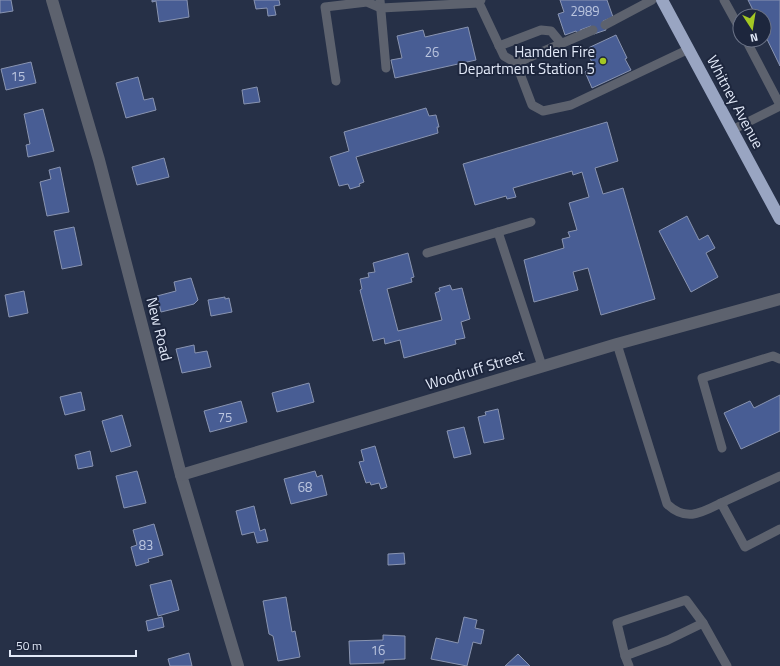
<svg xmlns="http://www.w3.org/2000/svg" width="780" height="666" font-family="'Titillium Web',sans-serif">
  <rect width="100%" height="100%" fill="#263047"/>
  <g fill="#485d94" stroke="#8994b1">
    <path d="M0,0H11L13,11L0,13Z"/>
    <path d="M152,0H187L189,17L159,22L156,1L152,2Z"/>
    <path d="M254,0H279L280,5L274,6L276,15L268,16L267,8L256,9Z"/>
    <path d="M560,0H607L613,17L603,21L606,30L594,34L591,26L580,30L582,34L578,35L576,31L565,35L558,14L564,12Z"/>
    <path d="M748,0H780V66L764,33V16H756Z"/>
    <path d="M468,27L476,60L395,78L391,60L402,58L397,36L423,30L425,37Z"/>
    <path d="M616,35L627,58L625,59L631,70L592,88L585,72L594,67L586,49Z"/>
    <path d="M31,62L36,83L6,90L1,69Z"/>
    <path d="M138,77L144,100L153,98L156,110L126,118L116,83Z"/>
    <path d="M257,87L260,102L244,104L242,90Z"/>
    <path d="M426,108L429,116L436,115L439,127H437L438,133L356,157L364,182L359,184L360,186L350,189L348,184L339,186L330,157L349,151L344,132Z"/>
    <path d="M43,109L54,151L28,157L26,145L30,144L24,114Z"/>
    <path d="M607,122L618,161L595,168L603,194L623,188L655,299L601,315L588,268L573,272L578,290L534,302L524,260L564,248L562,239L570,237L568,232L577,230L569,203L589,197L582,172L573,175L572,171L513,188L516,197L507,199L506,196L475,205L463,164Z"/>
    <path d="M164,158L169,177L137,185L132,167Z"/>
    <path d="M60,167L69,212L47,216L40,182L51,179L49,170Z"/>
    <path d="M687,216L699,240L708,235L715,248L706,253L718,277L691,292L659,231Z"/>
    <path d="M74,227L82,265L62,269L54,231Z"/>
    <path d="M408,253L414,277L411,278L412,282L387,289L398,331L442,320L435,293L440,291L439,288L450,285L452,290L462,288L470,319L461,322L465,338L455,340L456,344L404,358L400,340L385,344L384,338L373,341L360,290L362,289L360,279L369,277L368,273L375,272L373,263Z"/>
    <path d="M191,278L198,300L194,304L161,312L157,296L176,291L174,282Z"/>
    <path d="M24,291L28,313L9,317L5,295Z"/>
    <path d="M225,297V299L229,298L232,312L211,316L208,300Z"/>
    <path d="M194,345L195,353L207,351L211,367L182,373L176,349Z"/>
    <path d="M309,383L314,402L277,412L272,393Z"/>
    <path d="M81,392L85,410L65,415L60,397Z"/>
    <path d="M780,395V431L741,449L724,413L750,401L754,408Z"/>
    <path d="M241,401L247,422L210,432L204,411Z"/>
    <path d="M498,409L504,439L484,443L478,417L486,415L485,412Z"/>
    <path d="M122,415L131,446L111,452L102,421Z"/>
    <path d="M464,427L471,454L454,458L447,431Z"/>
    <path d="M375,446L387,487L381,489L379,483L371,485L370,482L366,483L359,462L364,461L361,450Z"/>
    <path d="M90,451L93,466L78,469L75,455Z"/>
    <path d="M137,471L146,503L124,508L116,476Z"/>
    <path d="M315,471L317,477L322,475L327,495L291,504L284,479Z"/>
    <path d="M254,506L260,531L265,529L268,541L257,543L254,532L242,535L236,511Z"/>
    <path d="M154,524L163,555L148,559L149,562L136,566L131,547L137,545L133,530Z"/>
    <path d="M404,553L405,564L388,565V554Z"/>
    <path d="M171,580L179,610L158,616L150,585Z"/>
    <path d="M286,597L292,632L295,631L300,657L278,661L273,636L269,634L263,601Z"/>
    <path d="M162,617L164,627L148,631L146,621Z"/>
    <path d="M464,617L477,620L475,628L484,630L481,644L473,642L467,666L431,659L436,638L458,643Z"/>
    <path d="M383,635L405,636V659L384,660V663L350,664L349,641L383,640Z"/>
    <path d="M189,653L192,666H170L168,659Z"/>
    <path d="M518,654L530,666H505Z"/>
  </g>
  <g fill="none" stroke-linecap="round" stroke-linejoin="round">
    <g stroke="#5d626e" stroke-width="9">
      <path d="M380,0L386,68"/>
      <path d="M481,0L479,3L504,56L516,63L593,30"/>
      <path d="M724,0L740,29"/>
      <path d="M605,25L652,0"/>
      <path d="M746,40L780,105"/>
      <path d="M499,46L541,30L551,31L561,43"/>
      <path d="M516,63L532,105L543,111L571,105L689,49"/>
      <path d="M336,81L325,7L367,2L381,8L479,3"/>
      <path d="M732,130L780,106"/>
      <path d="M498,232L531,222"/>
      <path d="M427,253L498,232L542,366"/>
      <path d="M617,344L667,504C686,522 701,513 721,503L745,547L780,529"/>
      <path d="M722,448L702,378L773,356L780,359"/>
      <path d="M721,503L780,476"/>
      <path d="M625,656L617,623L686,600L703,623"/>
      <path d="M629,666L625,656L668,640L703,623L727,666"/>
    </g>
    <g stroke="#5d626e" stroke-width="12">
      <path d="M52,0L99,160L181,475L238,666"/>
      <path d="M181,475L617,344L780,299"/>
    </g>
    <path stroke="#99a5c2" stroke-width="12" d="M662,0L780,219"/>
  </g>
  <circle fill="#a4c824" stroke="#1d263d" stroke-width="1.5" cx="603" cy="61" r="4"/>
  <g text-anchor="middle" stroke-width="4" stroke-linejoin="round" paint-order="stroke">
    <g font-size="13" fill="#bcc6df">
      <text x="585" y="16">2989</text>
      <text x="432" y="57">26</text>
      <text x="18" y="81">15</text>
      <text x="225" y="422">75</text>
      <text x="305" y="492">68</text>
      <text x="146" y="550">83</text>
      <text x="378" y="655">16</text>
    </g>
    <g font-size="15" fill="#e2e9f8" stroke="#1d263d" text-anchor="end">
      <text x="595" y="57">Hamden Fire<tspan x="595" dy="17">Department Station 5</tspan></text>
    </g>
    <g font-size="15" fill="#e2e9f8" stroke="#1d263d">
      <text transform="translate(735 102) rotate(62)" y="5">Whitney Avenue</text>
      <text transform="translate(159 329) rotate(76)" y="5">New Road</text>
      <text transform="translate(475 370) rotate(-17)" y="5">Woodruff Street</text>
    </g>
  </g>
  <g transform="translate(752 28) rotate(168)"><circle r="19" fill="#1d263d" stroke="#6c7488"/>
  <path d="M0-3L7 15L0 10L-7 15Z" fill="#a4c824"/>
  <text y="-6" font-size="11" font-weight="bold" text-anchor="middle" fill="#e2e9f8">N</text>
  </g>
  <path d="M10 650v6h126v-6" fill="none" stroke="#e2e9f8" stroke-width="2"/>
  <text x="16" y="650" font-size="12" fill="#e2e9f8" stroke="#1d263d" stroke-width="3" paint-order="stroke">50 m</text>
</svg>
